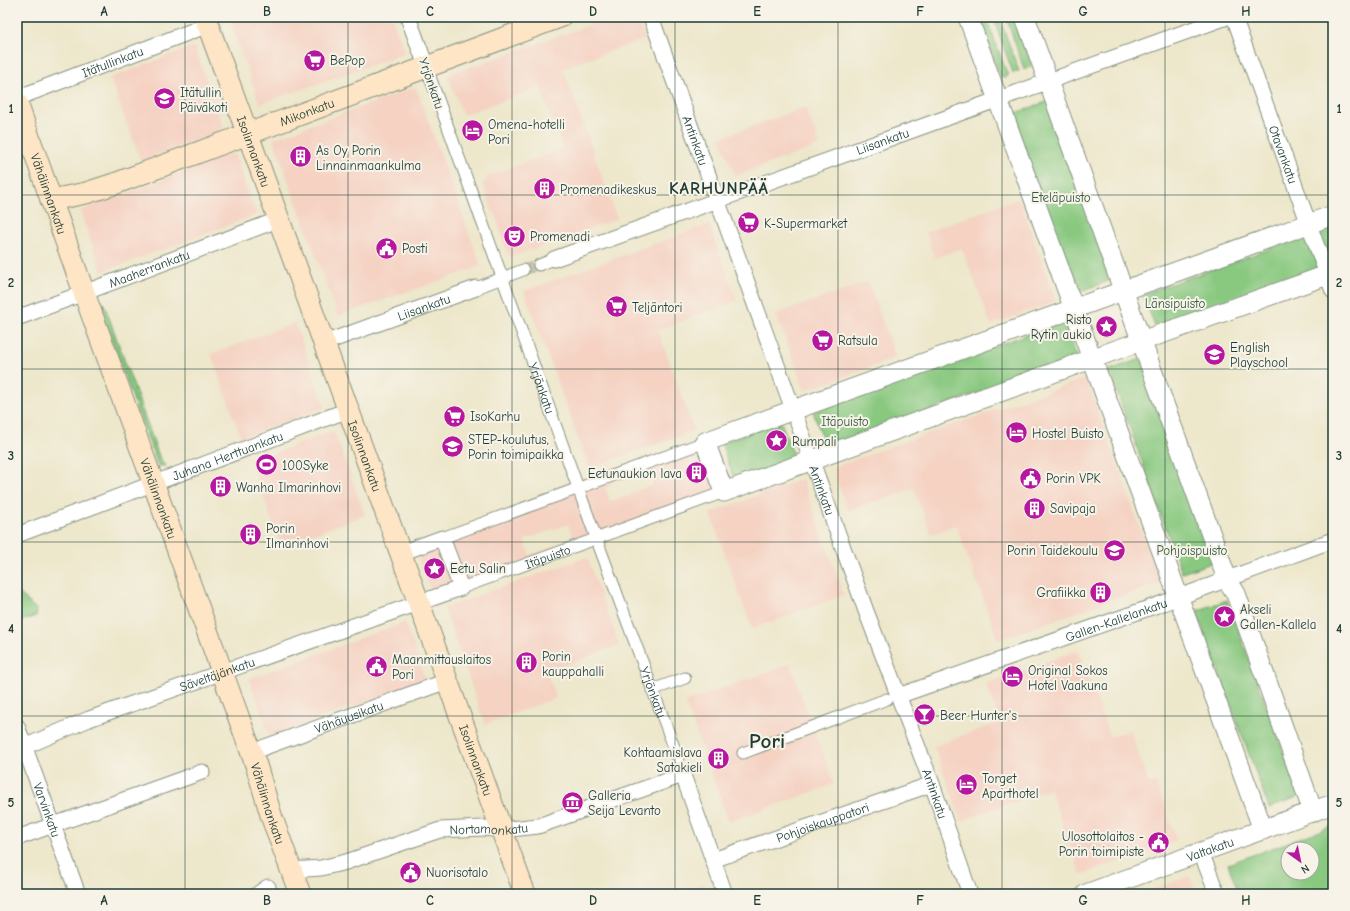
<svg xmlns="http://www.w3.org/2000/svg" width="1350" height="911" font-family="'Comic Neue',sans-serif">
  <rect width="100%" height="100%" fill="#f7f3e8"/>
  <filter id="ink" filterUnits="userSpaceOnUse"><feTurbulence type="fractalNoise" baseFrequency=".025" numOctaves="2"/><feDisplacementMap in="SourceGraphic" scale="8" xChannelSelector="R" yChannelSelector="G"/><feConvolveMatrix kernelMatrix="1 2 1 2 8 2 1 2 1" color-interpolation-filters="sRGB"/></filter>
  <filter id="wash" filterUnits="userSpaceOnUse"><feTurbulence type="fractalNoise" baseFrequency=".012" numOctaves="4" result="noise"/><feDisplacementMap in="SourceGraphic" scale="16" xChannelSelector="R" yChannelSelector="G"/><feGaussianBlur stdDeviation="0.9" result="paint"/><feColorMatrix in="noise" values="0 0 0 0 0 0 0 0 0 0 0 0 0 0 0 0 0 1.4 0 .05"/><feComposite in="paint" operator="in"/></filter>
  <g filter="url(#wash)">
    <rect width="100%" height="100%" fill="#ede7cb"/>
    <g fill="#f5d2c2" fill-rule="evenodd">
      <path d="M228,17H392L405,53L260,104Z"/>
      <path d="M612,17H637L645,39L563,68L617,219L512,257L507,254L495,212H492L482,183L487,181L486,177L563,149L540,87L463,115L448,75Z"/>
      <path d="M194,46L223,127L217,133L141,161L110,78Z"/>
      <path d="M416,87L481,266L338,316L273,139Z"/>
      <path d="M805,107L820,145L735,176L720,138Z"/>
      <path d="M234,153L256,215L102,272L80,211Z"/>
      <path d="M1019,198L1056,301L991,325L962,248L935,258L926,232Z"/>
      <path d="M709,224L737,301L658,330L694,431L589,468L524,291Z"/>
      <path d="M868,282L896,358L805,391L776,314Z"/>
      <path d="M295,323L325,407L241,438L211,354Z"/>
      <path d="M1086,378L1160,583L998,640L956,525L931,534L914,488L848,511L835,475V469L840,465L892,446Z"/>
      <path d="M334,431L365,515L281,546L251,462Z"/>
      <path d="M701,443L719,494L432,594L415,550ZM641,470L643,475L649,473L653,485L631,493V495L610,501L605,488L611,486L610,482ZM568,524L574,540L530,555L524,540Z"/>
      <path d="M802,479L844,595L752,629L710,513Z"/>
      <path d="M587,557L619,645L547,672L556,698L485,724L444,608Z"/>
      <path d="M405,622L426,681L270,736L249,679Z"/>
      <path d="M1078,650L1110,737L1130,730L1149,784L1155,781L1177,840L1081,875L1050,789L961,821L934,746L1000,722L986,684Z"/>
      <path d="M790,664L834,784L729,822L685,702Z"/>
      <path d="M1190,876L1197,894H1141Z"/>
      <path d="M704,883L708,894H675Z"/>
    </g>
    <g fill="#88c87f" stroke="#54825a" fill-rule="evenodd">
      <path d="M978,17H986L1008,76L1001,78Z"/>
      <path d="M993,17H999L1019,71L1013,73Z"/>
      <path d="M1006,17H1014L1032,67L1024,69Z"/>
      <path d="M1049,101L1113,279L1074,294L1010,115Z"/>
      <path d="M1333,226V265L1156,329L1143,294Z"/>
      <path d="M99,301L104,304L160,459L165,466H158L98,304Z"/>
      <path d="M1064,321L1077,357L826,448L813,412Z"/>
      <path d="M1141,359L1214,562L1182,573L1109,370Z"/>
      <path d="M781,422L795,459L735,481L721,443Z"/>
      <path d="M17,591L37,610L36,616L21,621L17,616Z"/>
      <path d="M1227,600L1300,796L1269,808L1196,611Z"/>
      <path d="M1333,826V894H1239L1228,864ZM1288,849H1312V873H1288Z"/>
    </g>
  </g>
  <g filter="url(#ink)">
    <g fill="none" stroke-linecap="round" stroke-linejoin="round">
      <path stroke="#c4c5ad" stroke-width="11" stroke-dasharray="11 5.5" stroke-linecap="butt" d="M523,270L539,265"/>
      <defs>
        <g id="pedestrian">
          <path id="s1" d="M426,66L595,535L678,758"/>
          <path d="M539,265L554,259"/>
          <path d="M476,288L523,270"/>
          <path d="M442,538L705,442"/>
          <path id="s2" d="M461,588L724,492"/>
          <path d="M652,690L685,678"/>
          <path d="M743,753L887,699"/>
        </g>
        <g id="minor">
          <path d="M408,17L426,66"/>
          <path id="s3" d="M651,17L866,611L932,784L970,894"/>
          <path id="s4" d="M1234,17L1333,291"/>
          <path id="s5" d="M17,98L208,25"/>
          <path id="s6" d="M554,259L1227,17"/>
          <path id="s7" d="M17,318L280,219"/>
          <path id="s8" d="M324,343L476,288"/>
          <path id="s9" d="M17,535L348,410"/>
          <path id="s10" d="M898,696L1166,602L1333,540"/>
          <path id="s11" d="M17,726L78,894"/>
          <path id="s12" d="M17,750L89,719L461,588L442,538L401,553"/>
          <path id="s13" d="M251,752L447,681"/>
          <path d="M17,838L202,772"/>
          <path d="M1201,852L1217,894"/>
          <path id="s14" d="M713,860L932,784"/>
          <path id="s15" d="M292,870L321,868L346,862L440,830L484,828L502,830L538,826L683,775L725,894"/>
          <path d="M258,894L268,887"/>
        </g>
        <g id="tertiary">
          <path d="M968,17L1263,830"/>
          <path d="M1025,17L1227,579L1236,594L1313,812"/>
          <path d="M1333,215L705,442L724,492L1116,350L1333,273"/>
          <path id="s16" d="M1086,894L1333,804"/>
        </g>
        <g id="secondary">
          <path id="s17" d="M205,17L525,894"/>
          <path id="s18" d="M17,103L88,304L256,765L272,818L300,894"/>
          <path id="s19" d="M51,200L86,193L114,184L560,17"/>
        </g>
      </defs>
      <use href="#pedestrian" stroke="#869280" stroke-width="13"/>
      <use href="#minor" stroke="#869280" stroke-width="17"/>
      <use href="#tertiary" stroke="#869280" stroke-width="21"/>
      <use href="#secondary" stroke="#869280" stroke-width="23"/>
      <use href="#pedestrian" stroke="#fff" stroke-width="11"/>
      <use href="#minor" stroke="#fff" stroke-width="15"/>
      <use href="#tertiary" stroke="#fff" stroke-width="19"/>
      <use href="#secondary" stroke="#fde5c5" stroke-width="21"/>
    </g>
  </g>
  <path fill="none" stroke="#1f3d34" stroke-width="1" stroke-opacity="0.55" d="M185,17V894M348,17V894M512,17V894M675,17V894M838,17V894M1002,17V894M1165,17V894M17,195H1333M17,369H1333M17,542H1333M17,716H1333"/>
  <defs>
    <symbol id="supermarket-disc" viewBox="-11 -11 22 22"><circle r="9.5" fill="#b5179e" stroke="#f7f3e8"/><path d="M-6-5.5h2.5l.6 2H6L4.5 2H-2.5L-4.4-4H-6ZM-1.5 3.2a1.3 1.3 0 1 0 .1 0ZM3 3.2a1.3 1.3 0 1 0 .1 0Z" fill="#fff"/></symbol>
    <symbol id="school-disc" viewBox="-11 -11 22 22"><circle r="9.5" fill="#b5179e" stroke="#f7f3e8"/><path d="M0-5L7-2L0 1L-7-2ZM-4 1L0 2.5L4 1V4Q0 6-4 4Z" fill="#fff"/></symbol>
    <symbol id="hotel-disc" viewBox="-11 -11 22 22"><circle r="9.5" fill="#b5179e" stroke="#f7f3e8"/><path d="M-6-4.5h1.5V1H6V5H4.5V3h-9V5H-6ZM-4 0a1.8 1.8 0 1 1 3.6 0ZM.5 0V-2.5h3Q6-2.5 6 0Z" fill="#fff"/></symbol>
    <symbol id="building-disc" viewBox="-11 -11 22 22"><circle r="9.5" fill="#b5179e" stroke="#f7f3e8"/><path d="M-4-6H4V6H1V3H-1V6H-4ZM-2.5-4.3h1.7v1.8h-1.7ZM.8-4.3h1.7v1.8H.8ZM-2.5-1h1.7V.8h-1.7ZM.8-1h1.7V.8H.8Z" fill="#fff"/></symbol>
    <symbol id="theatre-disc" viewBox="-11 -11 22 22"><circle r="9.5" fill="#b5179e" stroke="#f7f3e8"/><path d="M-5-5.5Q0-4 5-5.5V0Q5 5 0 6Q-5 5-5 0ZM-3.3-2.5H-1v1.5H-3.3ZM1-2.5H3.3v1.5H1ZM-2.8 1Q0 5.5 2.8 1Z" fill="#fff"/></symbol>
    <symbol id="civic-disc" viewBox="-11 -11 22 22"><circle r="9.5" fill="#b5179e" stroke="#f7f3e8"/><path d="M-.6-6.5H3V-4.5H.6V-3L4-1V1h2V6H-6V1h2V-1L-.6-3ZM-1.2 2.5V6h2.4V2.5Z" fill="#fff"/></symbol>
    <symbol id="sight-disc" viewBox="-11 -11 22 22"><circle r="9.5" fill="#b5179e" stroke="#f7f3e8"/><path d="M0-6L1.8-2.2L6-1.7L2.9 1.2L3.7 5.4L0 3.3L-3.7 5.4L-2.9 1.2L-6-1.7L-1.8-2.2Z" fill="#fff"/></symbol>
    <symbol id="stadium-disc" viewBox="-11 -11 22 22"><circle r="9.5" fill="#b5179e" stroke="#f7f3e8"/><path d="M0-5a6.5 5 0 1 0 0 10a6.5 5 0 1 0 0-10ZM-3.5-1.8h7v3.6h-7Z" fill="#fff"/></symbol>
    <symbol id="bar-disc" viewBox="-11 -11 22 22"><circle r="9.5" fill="#b5179e" stroke="#f7f3e8"/><path d="M-6-5H6L.8 .8V4.5H3.5V6h-7V4.5H-.8V.8Z" fill="#fff"/></symbol>
    <symbol id="museum-disc" viewBox="-11 -11 22 22"><circle r="9.5" fill="#b5179e" stroke="#f7f3e8"/><path d="M0-6L6-3V-2H-6V-3ZM-5-1h2V3h-2ZM-1-1h2V3h-2ZM3-1h2V3H3ZM-6 4H6V6H-6Z" fill="#fff"/></symbol>
  </defs>
  <g fill-rule="evenodd">
    <use href="#supermarket-disc" x="302" y="48" width="25" height="25"/>
    <use href="#school-disc" x="152" y="86" width="25" height="25"/>
    <use href="#hotel-disc" x="460" y="118" width="25" height="25"/>
    <use href="#building-disc" x="288" y="144" width="25" height="25"/>
    <use href="#building-disc" x="532" y="176" width="25" height="25"/>
    <use href="#supermarket-disc" x="736" y="210" width="25" height="25"/>
    <use href="#theatre-disc" x="502" y="224" width="25" height="25"/>
    <use href="#civic-disc" x="374" y="236" width="25" height="25"/>
    <use href="#supermarket-disc" x="604" y="294" width="25" height="25"/>
    <use href="#sight-disc" x="1094" y="314" width="25" height="25"/>
    <use href="#supermarket-disc" x="810" y="328" width="25" height="25"/>
    <use href="#school-disc" x="1202" y="342" width="25" height="25"/>
    <use href="#supermarket-disc" x="442" y="404" width="25" height="25"/>
    <use href="#hotel-disc" x="1004" y="420" width="25" height="25"/>
    <use href="#sight-disc" x="764" y="428" width="25" height="25"/>
    <use href="#school-disc" x="440" y="434" width="25" height="25"/>
    <use href="#stadium-disc" x="254" y="452" width="25" height="25"/>
    <use href="#building-disc" x="684" y="460" width="25" height="25"/>
    <use href="#civic-disc" x="1018" y="466" width="25" height="25"/>
    <use href="#building-disc" x="208" y="474" width="25" height="25"/>
    <use href="#building-disc" x="1022" y="496" width="25" height="25"/>
    <use href="#building-disc" x="238" y="522" width="25" height="25"/>
    <use href="#school-disc" x="1102" y="538" width="25" height="25"/>
    <use href="#sight-disc" x="422" y="556" width="25" height="25"/>
    <use href="#building-disc" x="1088" y="580" width="25" height="25"/>
    <use href="#sight-disc" x="1212" y="604" width="25" height="25"/>
    <use href="#building-disc" x="514" y="650" width="25" height="25"/>
    <use href="#civic-disc" x="364" y="654" width="25" height="25"/>
    <use href="#hotel-disc" x="1000" y="664" width="25" height="25"/>
    <use href="#bar-disc" x="912" y="702" width="25" height="25"/>
    <use href="#building-disc" x="706" y="746" width="25" height="25"/>
    <use href="#hotel-disc" x="954" y="772" width="25" height="25"/>
    <use href="#museum-disc" x="560" y="790" width="25" height="25"/>
    <use href="#civic-disc" x="1146" y="830" width="25" height="25"/>
    <use href="#civic-disc" x="398" y="860" width="25" height="25"/>
  </g>
  <g text-anchor="middle" stroke-width="4" stroke-linejoin="round" paint-order="stroke">
    <g font-size="13" fill="#1f3d34" stroke="#f7f3e8" text-anchor="start">
      <text x="330" y="65">BePop</text>
      <text x="180" y="97">Itätullin<tspan x="180" dy="15">Päiväkoti</tspan></text>
      <text x="488" y="129">Omena-hotelli<tspan x="488" dy="15">Pori</tspan></text>
      <text x="316" y="155">As Oy Porin<tspan x="316" dy="15">Linnainmaankulma</tspan></text>
      <text x="560" y="194">Promenadikeskus</text>
      <text x="764" y="228">K-Supermarket</text>
      <text x="530" y="241">Promenadi</text>
      <text x="402" y="253">Posti</text>
      <text x="632" y="312">Teljäntori</text>
      <text x="1092" y="324" text-anchor="end">Risto<tspan x="1092" dy="15">Rytin aukio</tspan></text>
      <text x="838" y="345">Ratsula</text>
      <text x="1230" y="352">English<tspan x="1230" dy="15">Playschool</tspan></text>
      <text x="470" y="421">IsoKarhu</text>
      <text x="1032" y="438">Hostel Buisto</text>
      <text x="468" y="444">STEP-koulutus,<tspan x="468" dy="15">Porin toimipaikka</tspan></text>
      <text x="792" y="446">Rumpali</text>
      <text x="282" y="470">100Syke</text>
      <text x="682" y="478" text-anchor="end">Eetunaukion lava</text>
      <text x="1046" y="483">Porin VPK</text>
      <text x="236" y="492">Wanha Ilmarinhovi</text>
      <text x="1050" y="513">Savipaja</text>
      <text x="266" y="533">Porin<tspan x="266" dy="15">Ilmarinhovi</tspan></text>
      <text x="1098" y="555" text-anchor="end">Porin Taidekoulu</text>
      <text x="450" y="573">Eetu Salin</text>
      <text x="1086" y="597" text-anchor="end">Grafiikka</text>
      <text x="1240" y="614">Akseli<tspan x="1240" dy="15">Gallen-Kallela</tspan></text>
      <text x="542" y="661">Porin<tspan x="542" dy="15">kauppahalli</tspan></text>
      <text x="392" y="664">Maanmittauslaitos<tspan x="392" dy="15">Pori</tspan></text>
      <text x="1028" y="675">Original Sokos<tspan x="1028" dy="15">Hotel Vaakuna</tspan></text>
      <text x="940" y="720">Beer Hunter's</text>
      <text x="702" y="757" text-anchor="end">Kohtaamislava<tspan x="702" dy="15">Satakieli</tspan></text>
      <text x="982" y="783">Torget<tspan x="982" dy="15">Aparthotel</tspan></text>
      <text x="588" y="800">Galleria<tspan x="588" dy="15">Seija Levanto</tspan></text>
      <text x="1144" y="841" text-anchor="end">Ulosottolaitos -<tspan x="1144" dy="15">Porin toimipiste</tspan></text>
      <text x="426" y="877">Nuorisotalo</text>
    </g>
    <g font-size="13" fill="#1f3d34" stroke="#f7f3e8">
      <text dy="5" stroke="none"><textPath href="#s5" startOffset="102">Itätullinkatu</textPath></text>
      <text transform="translate(432 83) rotate(71)" y="5">Yrjönkatu</text>
      <text dy="5" stroke="none"><textPath href="#s19" startOffset="271">Mikonkatu</textPath></text>
      <text dy="5" stroke="none"><textPath href="#s3" startOffset="131">Antinkatu</textPath></text>
      <text dy="5" stroke="none"><textPath href="#s6" startOffset="349">Liisankatu</textPath></text>
      <text dy="5" stroke="none"><textPath href="#s17" startOffset="143">Isolinnankatu</textPath></text>
      <text dy="5" stroke="none"><textPath href="#s4" startOffset="146">Otavankatu</textPath></text>
      <text dy="5" stroke="none"><textPath href="#s18" startOffset="96">Vähälinnankatu</textPath></text>
      <text dy="5" stroke="none"><textPath href="#s7" startOffset="141">Maaherrankatu</textPath></text>
      <text dy="5" stroke="none"><textPath href="#s8" startOffset="106">Liisankatu</textPath></text>
      <text dy="5" stroke="none"><textPath href="#s1" startOffset="342">Yrjönkatu</textPath></text>
      <text dy="5" stroke="none"><textPath href="#s9" startOffset="225">Juhana Herttuankatu</textPath></text>
      <text dy="5" stroke="none"><textPath href="#s17" startOffset="467">Isolinnankatu</textPath></text>
      <text dy="5" stroke="none"><textPath href="#s3" startOffset="503">Antinkatu</textPath></text>
      <text dy="5" stroke="none"><textPath href="#s18" startOffset="420">Vähälinnankatu</textPath></text>
      <text dy="5" stroke="none"><textPath href="#s2" startOffset="92">Itäpuisto</textPath></text>
      <text dy="5" stroke="none"><textPath href="#s10" startOffset="231">Gallen-Kallelankatu</textPath></text>
      <text dy="5" stroke="none"><textPath href="#s12" startOffset="214">Säveltäjänkatu</textPath></text>
      <text dy="5" stroke="none"><textPath href="#s1" startOffset="666">Yrjönkatu</textPath></text>
      <text dy="5" stroke="none"><textPath href="#s13" startOffset="104">Vähäuusikatu</textPath></text>
      <text dy="5" stroke="none"><textPath href="#s17" startOffset="791">Isolinnankatu</textPath></text>
      <text dy="5" stroke="none"><textPath href="#s3" startOffset="827">Antinkatu</textPath></text>
      <text dy="5" stroke="none"><textPath href="#s18" startOffset="744">Vähälinnankatu</textPath></text>
      <text dy="5" stroke="none"><textPath href="#s11" startOffset="89">Varvinkatu</textPath></text>
      <text dy="5" stroke="none"><textPath href="#s14" startOffset="116">Pohjoiskauppatori</textPath></text>
      <text dy="5" stroke="none"><textPath href="#s15" startOffset="203">Nortamonkatu</textPath></text>
      <text dy="5" stroke="none"><textPath href="#s16" startOffset="132">Valtakatu</textPath></text>
    </g>
    <g font-size="13" fill="#345943" stroke="#f7f3e8">
      <text x="1061" y="202">Eteläpuisto</text>
      <text x="1175" y="308">Länsipuisto</text>
      <text x="845" y="426">Itäpuisto</text>
      <text x="1192" y="555">Pohjoispuisto</text>
    </g>
    <g font-size="17" font-weight="bold" letter-spacing="1" fill="#1f3d34" stroke="#f7f3e8">
      <text x="719" y="194">KARHUNPÄÄ</text>
    </g>
    <g font-size="21" font-weight="bold" fill="#1f3d34" stroke="#f7f3e8">
      <text x="767" y="748">Pori</text>
    </g>
  </g>
  <rect width="1350" height="911" fill="none" stroke="#f7f3e8" stroke-width="44"/>
  <g transform="translate(1300 861) rotate(147)"><circle r="19" fill="#f7f3e8" stroke="#a1aaa0"/>
  <path d="M0-3L7 15L0 10L-7 15Z" fill="#b5179e"/>
  <text y="-6" font-size="11" font-weight="bold" text-anchor="middle" fill="#1f3d34">N</text>
  </g>
  <rect x="22" y="22" width="1306" height="867" fill="none" stroke="#1f3d34" stroke-width="1.5"/>
  <g font-size="13" text-anchor="middle" font-weight="bold" fill="#1f3d34">
    <text x="104" y="16">A</text>
    <text x="267" y="16">B</text>
    <text x="430" y="16">C</text>
    <text x="593" y="16">D</text>
    <text x="757" y="16">E</text>
    <text x="920" y="16">F</text>
    <text x="1083" y="16">G</text>
    <text x="1246" y="16">H</text>
    <text x="11" y="113">1</text>
    <text x="1339" y="113">1</text>
    <text x="11" y="287">2</text>
    <text x="1339" y="287">2</text>
    <text x="11" y="460">3</text>
    <text x="1339" y="460">3</text>
    <text x="11" y="633">4</text>
    <text x="1339" y="633">4</text>
    <text x="11" y="807">5</text>
    <text x="1339" y="807">5</text>
    <text x="104" y="905">A</text>
    <text x="267" y="905">B</text>
    <text x="430" y="905">C</text>
    <text x="593" y="905">D</text>
    <text x="757" y="905">E</text>
    <text x="920" y="905">F</text>
    <text x="1083" y="905">G</text>
    <text x="1246" y="905">H</text>
  </g>
</svg>
